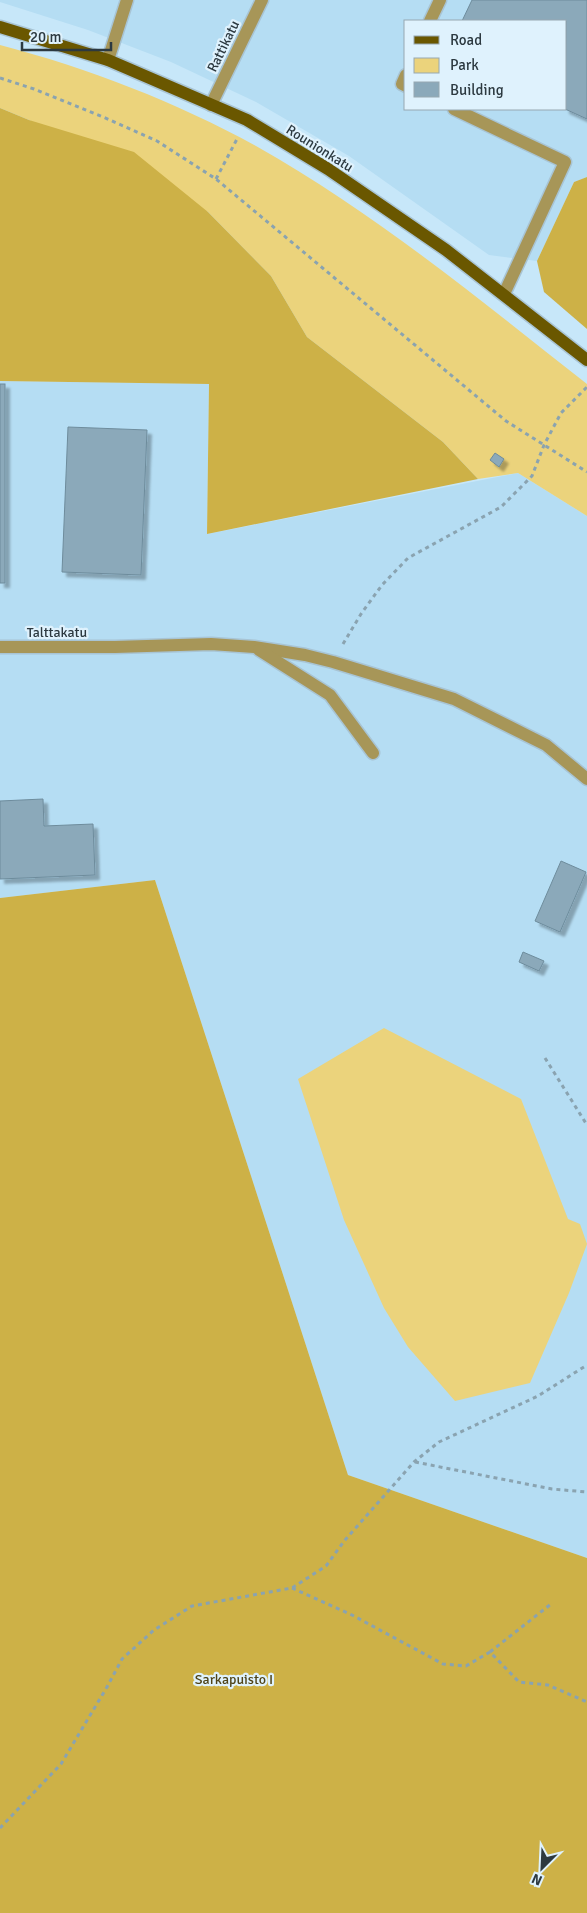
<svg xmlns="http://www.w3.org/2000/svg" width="587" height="1913" font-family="Signika,sans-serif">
  <defs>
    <filter id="shadow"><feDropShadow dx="4.5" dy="4.5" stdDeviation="1" flood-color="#0004"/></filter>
  </defs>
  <rect width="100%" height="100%" fill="#c7e7f9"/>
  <g fill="#b5ddf3" fill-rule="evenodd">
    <path d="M0,0H587V177L574,182L537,261L489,255L349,156L256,102L171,62L88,30L0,2ZM406,21H566V109H406Z"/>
    <path d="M0,381L209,384L207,534L518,473L587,516V1558L348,1475L155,880L0,898Z"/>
  </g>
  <g fill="#ebd37c">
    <path d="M0,45C88,68 176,102 256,146C375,213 480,300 587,384V516L518,473L478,479L443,442L307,337L271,276L208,212L29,120L0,108Z"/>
    <path d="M384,1028L521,1099L568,1219L580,1224L587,1244L569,1293L530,1383L455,1401L408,1347L384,1308L344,1220L298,1079Z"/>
  </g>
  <g fill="#cdb147">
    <path d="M0,108L29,120L134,152L208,212L271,276L307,337L443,442L478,479L207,534L209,384L0,381Z"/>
    <path d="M587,177V329L544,292L537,261L574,182Z"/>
    <path d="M155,880L348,1475L587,1558V1913H0V898Z"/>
  </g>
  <g fill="#8ba9ba" stroke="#6e8c9c" filter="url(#shadow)">
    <path d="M472,0H587V119L565,109L566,21H462Z"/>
    <rect x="0" y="384" width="5" height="199"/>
    <path d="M68,427L147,430L141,575L62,572Z"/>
    <path d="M495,453L504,459L499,467L490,460Z"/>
    <path d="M43,799L44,826L93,824L95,875L0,879V801Z"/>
    <path d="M561,861L586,872L560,932L535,921Z"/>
    <path d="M523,952L544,961L539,971L519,962Z"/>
  </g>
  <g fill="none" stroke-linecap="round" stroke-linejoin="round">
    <defs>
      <g id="minor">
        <path d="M430,21L440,0"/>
        <path d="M108,60L127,0"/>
        <path d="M406,75L402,84L406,86"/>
        <path d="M211,105L262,0"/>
        <path d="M454,109L565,162L504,294"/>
        <path d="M0,647H115L211,644L254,647L305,655L333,662L454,699L546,745L587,779"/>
        <path d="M259,650L330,695L373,753"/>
      </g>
      <path id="major" d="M0,27L108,60L247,120L328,169L446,250L587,360"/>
    </defs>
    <use href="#minor" stroke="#a8c4d4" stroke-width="15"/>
    <use href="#major" stroke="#a8c4d4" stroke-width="15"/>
    <g stroke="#8aa3b0" stroke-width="3" stroke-dasharray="4 4" stroke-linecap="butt">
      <path d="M0,78L34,89L103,117L157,141L216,179L506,421L587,472"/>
      <path d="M216,179L237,139"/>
      <path d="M343,644L361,614L382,585L408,558L501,507L532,476L544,445L561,413L587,387"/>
      <path d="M545,1058L587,1125"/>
      <path d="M415,1462L552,1489L587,1492"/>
      <path d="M292,1588L352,1615L443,1664L466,1666L490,1652L519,1682L548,1685L587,1702"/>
      <path d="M490,1652L551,1604"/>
      <path d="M0,1828L61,1764L107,1687L122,1659L154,1630L192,1606L292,1588L326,1566L345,1540L414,1462L439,1442L538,1396L587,1365"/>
    </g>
    <use href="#minor" stroke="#a79658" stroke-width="12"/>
    <use href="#major" stroke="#6a5700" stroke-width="12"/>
  </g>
  <g text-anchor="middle" stroke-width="4.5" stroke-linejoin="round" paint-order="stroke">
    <g font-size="14" fill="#2c3940" stroke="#dff2fd">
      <text transform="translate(223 46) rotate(-64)" y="5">Rattikatu</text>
      <text transform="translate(320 148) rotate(32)" y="5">Rounionkatu</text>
      <text x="57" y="637">Talttakatu</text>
    </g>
    <g font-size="14" fill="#4f4317" stroke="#dff2fd">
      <text x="234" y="1684">Sarkapuisto I</text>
    </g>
  </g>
  <rect x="404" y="20" width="162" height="90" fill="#dff2fd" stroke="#97a8b1"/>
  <rect x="414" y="36" width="25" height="8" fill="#6a5700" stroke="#97a8b1"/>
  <text x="450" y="45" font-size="15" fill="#2c3940">Road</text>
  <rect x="414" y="58" width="25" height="15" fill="#ebd37c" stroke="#97a8b1"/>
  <text x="450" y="70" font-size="15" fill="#2c3940">Park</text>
  <rect x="414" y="82" width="25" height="15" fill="#8ba9ba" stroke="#97a8b1"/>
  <text x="450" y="95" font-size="15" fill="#2c3940">Building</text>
  <g transform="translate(542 1868) rotate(204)" stroke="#dff2fd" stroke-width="4" paint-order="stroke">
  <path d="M0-4L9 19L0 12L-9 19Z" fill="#2c3940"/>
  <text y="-8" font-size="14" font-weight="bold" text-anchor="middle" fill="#2c3940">N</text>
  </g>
  <path d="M22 42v8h89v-8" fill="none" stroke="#2c3940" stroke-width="2.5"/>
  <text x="30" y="42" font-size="15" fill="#2c3940" stroke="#dff2fd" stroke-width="4" paint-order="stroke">20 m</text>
</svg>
